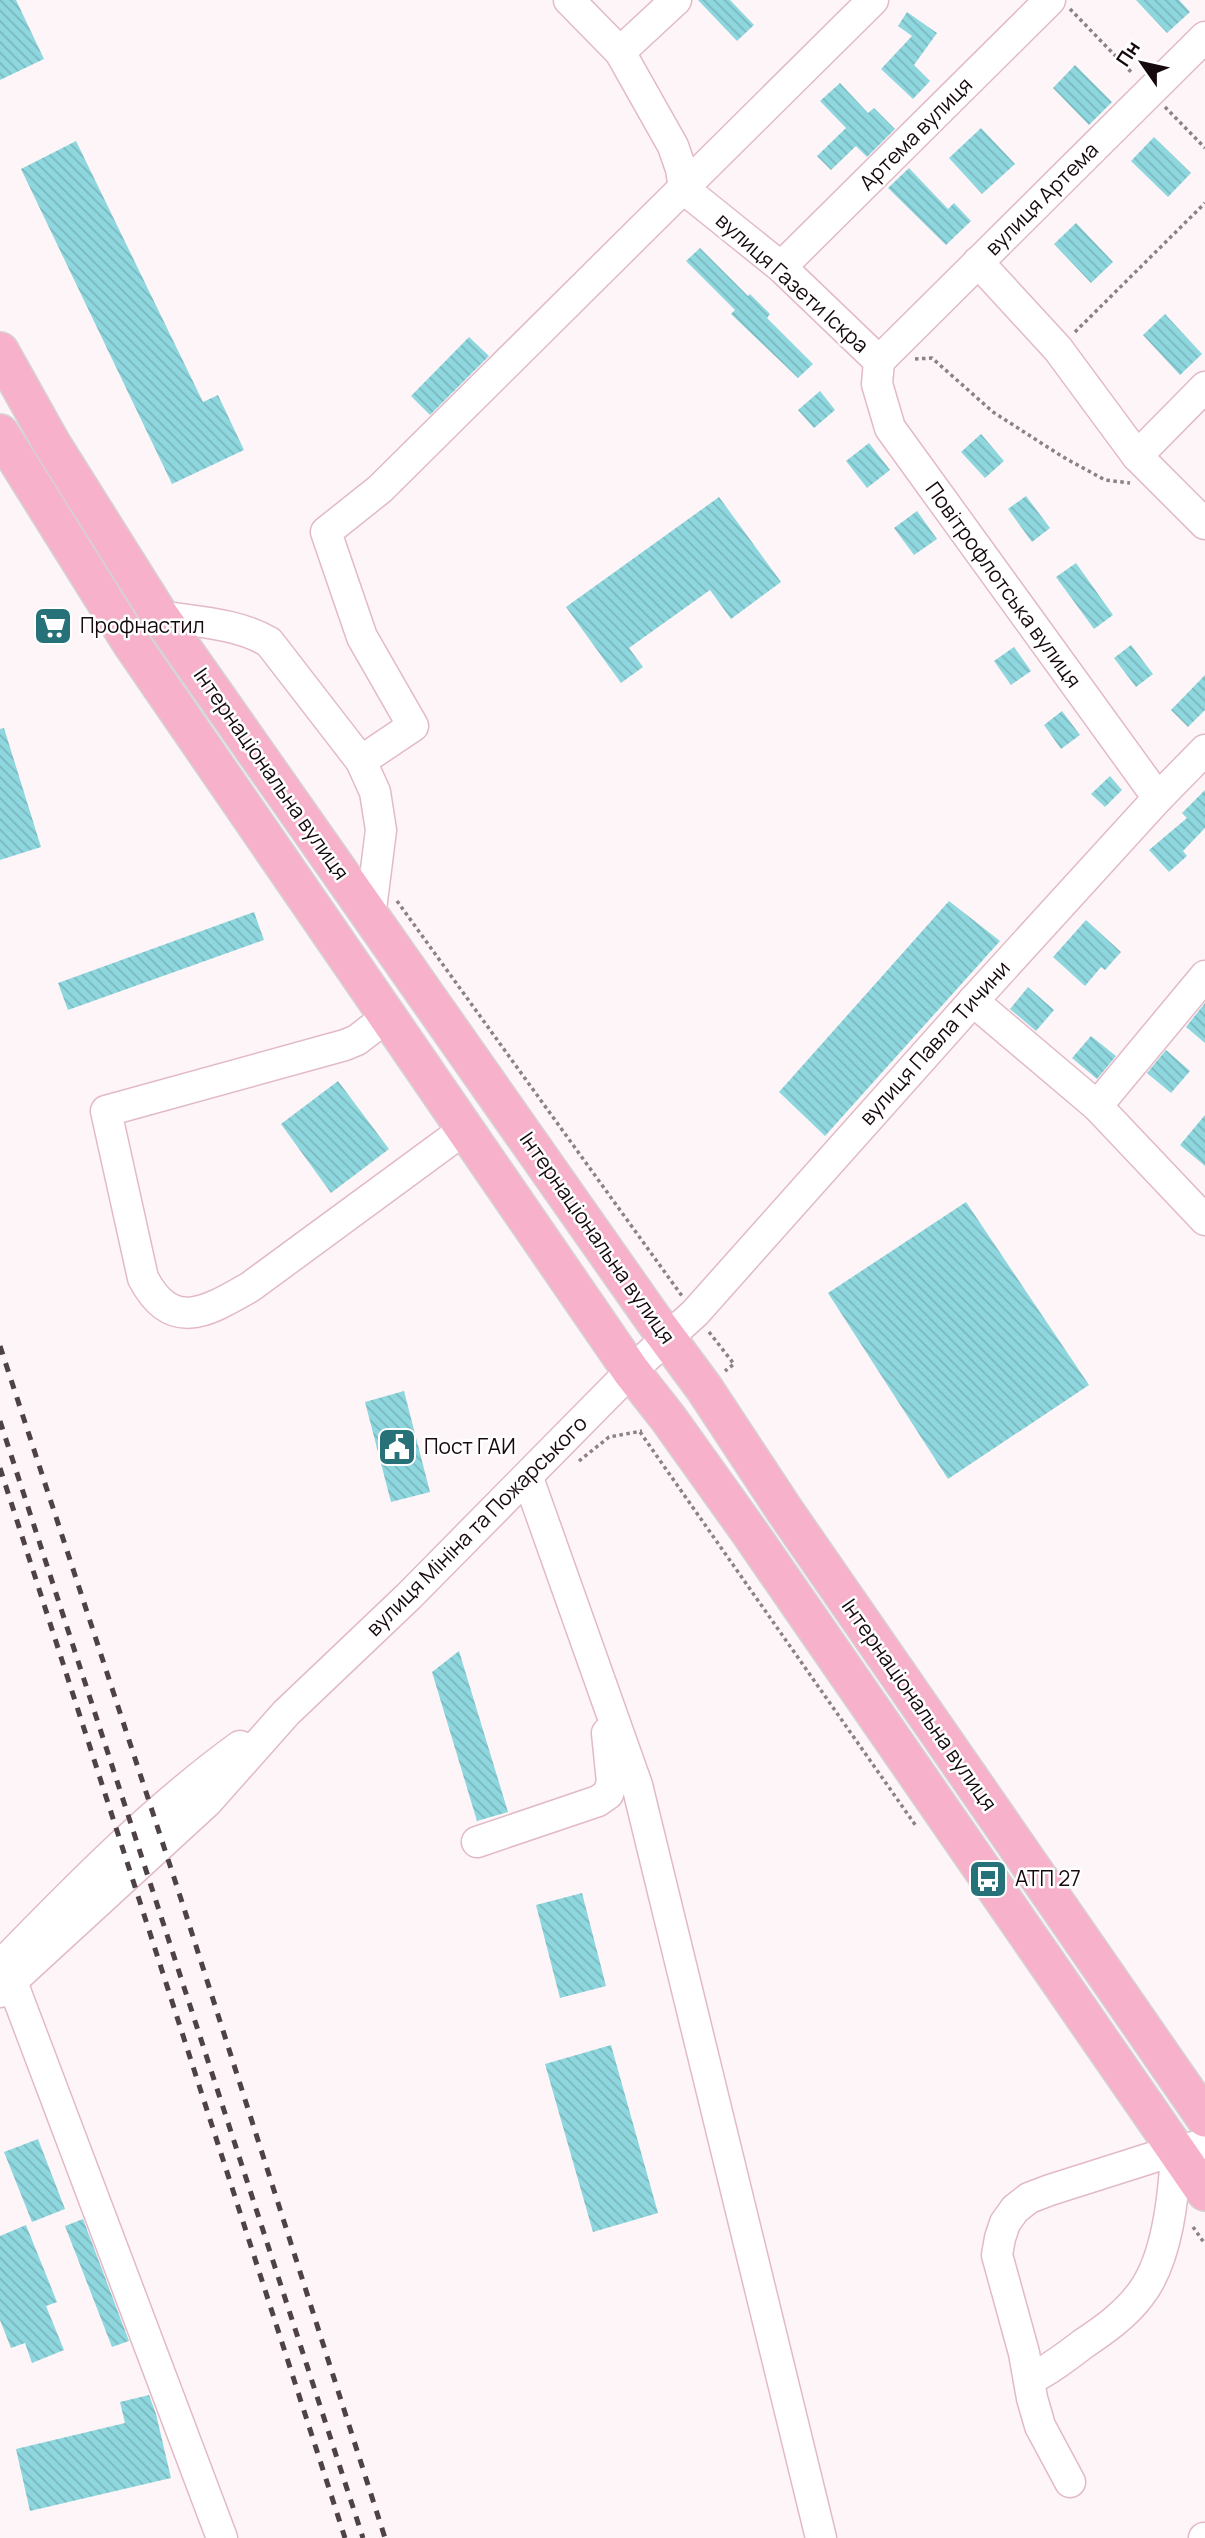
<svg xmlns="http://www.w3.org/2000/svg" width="1205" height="2538" font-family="Manrope,sans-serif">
  <defs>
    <pattern id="building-back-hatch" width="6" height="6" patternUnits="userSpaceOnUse" patternTransform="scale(1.75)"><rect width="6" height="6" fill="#8ed7de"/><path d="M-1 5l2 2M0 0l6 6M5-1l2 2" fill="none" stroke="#7ab7bd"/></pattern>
  </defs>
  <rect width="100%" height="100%" fill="#fef5f8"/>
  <g fill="url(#building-back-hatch)">
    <path d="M0,0H16L44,59L0,80Z"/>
    <path d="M698,0H730L754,25L737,41Z"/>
    <path d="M1136,0H1179L1190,12L1167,33Z"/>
    <path d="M907,12L937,33L914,65L930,81L913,99L881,69L912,36L898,26Z"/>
    <path d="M1075,65L1112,102L1089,125L1053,88Z"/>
    <path d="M840,83L868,113L874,108L895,129L867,157L856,146L831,170L817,156L846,128L820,101Z"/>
    <path d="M981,128L1015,164L982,194L949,158Z"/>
    <path d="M1154,137L1191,173L1168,197L1131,161Z"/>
    <path d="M76,141L203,402L218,395L244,450L172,484L21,169Z"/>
    <path d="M909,168L948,209L954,203L971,221L946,245L888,188Z"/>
    <path d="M1076,223L1113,262L1091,283L1054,244Z"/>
    <path d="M700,248L748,296L750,294L770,314L767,318L813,364L798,378L731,314L735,310L686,261Z"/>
    <path d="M1165,314L1202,354L1180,375L1143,335Z"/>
    <path d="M469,337L489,356L430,415L411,396Z"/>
    <path d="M820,391L835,410L814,428L798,410Z"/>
    <path d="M981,434L1004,461L985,478L961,452Z"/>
    <path d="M869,443L890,470L867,488L846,461Z"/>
    <path d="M1026,496L1050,528L1032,542L1008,509Z"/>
    <path d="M719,497L781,582L731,619L710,590L629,648L643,667L621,683L566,607Z"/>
    <path d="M917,511L937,539L914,555L894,528Z"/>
    <path d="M1076,563L1113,615L1094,629L1056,577Z"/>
    <path d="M1131,645L1153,674L1136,687L1114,658Z"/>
    <path d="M1014,647L1031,671L1011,685L994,661Z"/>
    <path d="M1205,675V710L1188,727L1171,710Z"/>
    <path d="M1062,711L1080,735L1061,749L1044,725Z"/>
    <path d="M4,728L41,847L0,860V729Z"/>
    <path d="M1110,776L1122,790L1105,807L1091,794Z"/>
    <path d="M1205,790V828L1183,851L1187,856L1169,872L1149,850L1187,818L1182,813Z"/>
    <path d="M949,901L1000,941L825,1136L779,1092Z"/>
    <path d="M254,912L264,940L68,1010L58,983Z"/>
    <path d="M1086,920L1121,952L1105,970L1101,967L1085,986L1053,957Z"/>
    <path d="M1028,987L1054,1010L1036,1031L1010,1009Z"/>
    <path d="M1205,1003V1043L1186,1027Z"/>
    <path d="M1091,1036L1116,1056L1097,1079L1072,1058Z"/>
    <path d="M1166,1050L1190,1071L1171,1093L1147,1073Z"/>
    <path d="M338,1081L389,1149L331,1193L281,1124Z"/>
    <path d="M1205,1115V1166L1180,1145Z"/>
    <path d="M966,1202L1089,1385L948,1479L828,1293Z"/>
    <path d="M404,1391L430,1492L391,1502L365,1402Z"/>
    <path d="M459,1651L508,1812L477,1821L432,1672Z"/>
    <path d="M582,1893L606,1986L560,1998L536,1905Z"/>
    <path d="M611,2045L658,2213L593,2232L545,2064Z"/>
    <path d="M38,2139L65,2209L32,2222L4,2152Z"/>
    <path d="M83,2219L129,2341L112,2347L65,2226Z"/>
    <path d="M26,2225L57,2302L46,2306L64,2350L32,2363L25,2343L11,2348L0,2320V2236Z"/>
    <path d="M149,2395L156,2414L171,2478L30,2511L16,2449L125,2423L120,2402Z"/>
  </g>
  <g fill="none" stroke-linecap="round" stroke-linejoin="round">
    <defs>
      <g id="minor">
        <path d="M569,0L620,52L673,146L681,169L684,189L781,267L879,361"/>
        <path d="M620,52L676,0"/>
        <path d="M978,262L1058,349L1137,456L1205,524"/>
        <path d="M781,267L1050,0"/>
        <path d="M879,361L877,384L890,428L1158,798"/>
        <path d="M879,361L1205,37"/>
        <path d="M1137,456L1205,387"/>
        <path d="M160,616C196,622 237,623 269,642L361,761L375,792L381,830L370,917"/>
        <path d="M361,761L413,726L362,637L326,532L380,489L873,0"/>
        <path d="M973,1001L1097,1106L1205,1220"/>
        <path d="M388,1016L357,1040L345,1045L106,1111L143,1278C172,1334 208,1311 250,1287L465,1129"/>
        <path d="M1097,1106L1205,976"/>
        <path d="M528,1478L637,1785L821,2538"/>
        <path d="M477,1842L598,1801L608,1794L612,1782L607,1733"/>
        <path d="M0,1966C76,1888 152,1810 240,1746"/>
        <path d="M12,1982L222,2538"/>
        <path d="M0,1992L207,1802L286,1713L409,1596L631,1371L695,1313L973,1001L1158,798L1205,750"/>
        <path d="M1029,2380C1049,2370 1066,2357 1083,2344C1104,2330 1125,2315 1140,2295C1168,2260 1174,2194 1176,2150"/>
        <path d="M1070,2482L1040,2426L1032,2398L1024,2353L997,2255L1000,2238L1005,2223L1015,2209L1029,2198L1050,2190L1176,2150L1205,2145"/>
        <path d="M1204,2538H1205"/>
      </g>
      <g id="major">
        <path d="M0,351L52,444L160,616L653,1319L704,1388L785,1511L1205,2118"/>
        <path d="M0,433L131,643L631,1371L668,1418L748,1530L1205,2192"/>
      </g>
    </defs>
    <use href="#minor" stroke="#e2bac6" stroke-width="33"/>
    <use href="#major" stroke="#d5d3d4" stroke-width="40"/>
    <g stroke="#8c8184" stroke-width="3.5" stroke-dasharray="3.5 3.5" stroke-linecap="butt">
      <path d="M1070,9L1133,74"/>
      <path d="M1165,107L1205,148"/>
      <path d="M1075,332L1205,203"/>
      <path d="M915,359L932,358L993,412L1063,457L1105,480L1130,483"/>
      <path d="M397,901L682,1296"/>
      <path d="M709,1332L734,1364L725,1371"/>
      <path d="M640,1432L916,1826"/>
      <path d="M579,1461L609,1437L642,1431"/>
      <path d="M1193,2227L1205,2244"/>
    </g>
    <use href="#minor" stroke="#fff" stroke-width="30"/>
    <use href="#major" stroke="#f7b1ca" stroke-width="37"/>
    <g stroke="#4e4246" stroke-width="5" stroke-dasharray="9 9" stroke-linecap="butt">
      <path d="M0,1346L181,1899L385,2538"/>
      <path d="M0,1421L363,2538"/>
      <path d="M0,1468L345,2538"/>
    </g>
  </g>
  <defs>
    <symbol id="supermarket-square" viewBox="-11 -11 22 22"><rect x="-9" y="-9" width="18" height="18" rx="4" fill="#277178" stroke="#fff"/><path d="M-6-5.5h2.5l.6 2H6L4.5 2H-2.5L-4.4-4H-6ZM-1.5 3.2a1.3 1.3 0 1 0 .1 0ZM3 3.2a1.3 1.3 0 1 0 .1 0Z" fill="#fff"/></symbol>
    <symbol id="civic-square" viewBox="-11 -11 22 22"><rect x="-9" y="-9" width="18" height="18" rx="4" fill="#277178" stroke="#fff"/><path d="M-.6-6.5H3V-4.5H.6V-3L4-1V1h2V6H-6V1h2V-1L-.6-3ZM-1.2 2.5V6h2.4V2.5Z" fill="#fff"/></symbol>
    <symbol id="bus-square" viewBox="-11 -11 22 22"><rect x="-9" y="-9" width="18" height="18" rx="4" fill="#277178" stroke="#fff"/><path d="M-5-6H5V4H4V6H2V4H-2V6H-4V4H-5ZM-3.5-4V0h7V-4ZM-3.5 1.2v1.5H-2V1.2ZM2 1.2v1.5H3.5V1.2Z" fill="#fff"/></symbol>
  </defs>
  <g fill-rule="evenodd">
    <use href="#supermarket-square" x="31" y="604" width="44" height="44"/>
    <use href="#civic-square" x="375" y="1425" width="44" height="44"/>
    <use href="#bus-square" x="966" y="1857" width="44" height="44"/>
  </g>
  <g text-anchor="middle" stroke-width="5" stroke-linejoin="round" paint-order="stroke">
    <g font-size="21" fill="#170a0e" stroke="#fff">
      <text transform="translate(916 134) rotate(-45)" y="7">Артема вулиця</text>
      <text transform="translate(1042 199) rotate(-45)" y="7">вулиця Артема</text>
      <text transform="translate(792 283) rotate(42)" y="7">вулиця Газети Іскра</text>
      <text transform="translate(1003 585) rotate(54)" y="7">Повітрофлотська вулиця</text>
      <text transform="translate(271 774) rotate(55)" y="7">Інтернаціональна вулиця</text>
      <text transform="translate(935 1043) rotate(-48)" y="7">вулиця Павла Тичини</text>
      <text transform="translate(597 1238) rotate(55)" y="7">Інтернаціональна вулиця</text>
      <text transform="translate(477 1526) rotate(-45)" y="7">вулиця Мініна та Пожарського</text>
      <text transform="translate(919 1705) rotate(55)" y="7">Інтернаціональна вулиця</text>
    </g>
    <g font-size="21" fill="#170a0e" stroke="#fff" text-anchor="start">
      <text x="80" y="633">Профнастил</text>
      <text x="424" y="1454">Пост ГАИ</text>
      <text x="1015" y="1886">АТП 27</text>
    </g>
  </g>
  <g transform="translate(1142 63) rotate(304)" stroke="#ffffff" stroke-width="5" paint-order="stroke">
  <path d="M0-5L12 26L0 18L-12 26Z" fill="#170a0e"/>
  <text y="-10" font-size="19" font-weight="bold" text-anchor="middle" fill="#170a0e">Пн</text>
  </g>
</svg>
